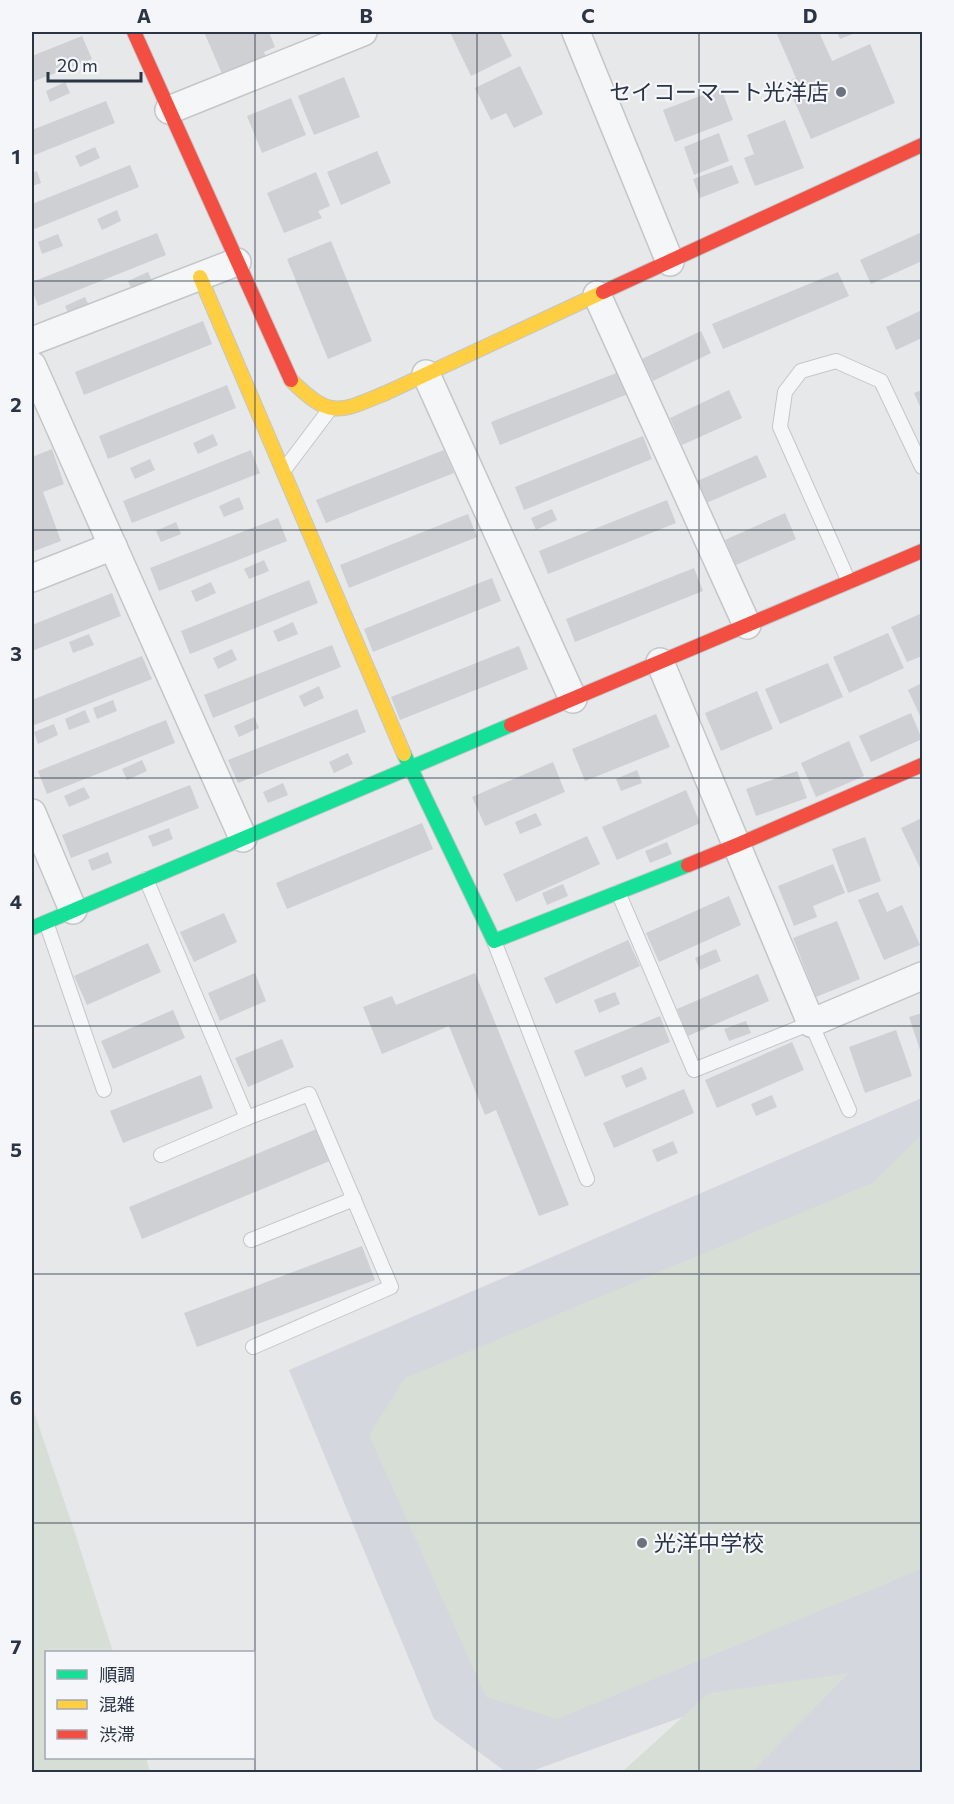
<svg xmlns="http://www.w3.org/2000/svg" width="954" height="1804" font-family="Commissioner,'Noto Sans JP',sans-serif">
  <rect width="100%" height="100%" fill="#e6e8ea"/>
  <path fill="#d4d7dd" d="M922,1098V1772H713L688,1715L529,1772H506L434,1719L289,1370Z"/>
  <g fill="#d6ded6">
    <path d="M922,1134V1569L557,1719L486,1697L369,1435L405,1378L872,1183Z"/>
    <path d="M32,1406L76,1536L113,1652H46V1758H146L150,1772H32Z"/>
    <path d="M849,1673L752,1772H622L709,1693Z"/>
  </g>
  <g fill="#ced0d3">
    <path d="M204,32H269L275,47L264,52L266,57L223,76Z"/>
    <path d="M450,32H500L512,56L471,76Z"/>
    <path d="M776,32H819L832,61L870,44L895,103L811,139L786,82L796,78Z"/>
    <path d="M837,32H858L840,39Z"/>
    <path d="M82,36L92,59L32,82V56Z"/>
    <path d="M520,66L543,114L514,128L506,113L491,120L475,88Z"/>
    <path d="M344,77L360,117L314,135L298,96Z"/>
    <path d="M65,82L70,93L50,102L46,91Z"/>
    <path d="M721,88L733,120L675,142L663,110Z"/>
    <path d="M291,98L306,135L262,153L247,116Z"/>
    <path d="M106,101L115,123L32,156V130Z"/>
    <path d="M785,120L804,168L755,186L744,158L754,154L747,135Z"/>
    <path d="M719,133L729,161L694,175L684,147Z"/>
    <path d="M95,147L100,158L80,167L75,156Z"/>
    <path d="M377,151L391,183L341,205L327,172Z"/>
    <path d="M130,165L139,187L32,230V204Z"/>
    <path d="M732,165L739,183L700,198L693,179Z"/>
    <path d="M37,171L41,183L32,186V173Z"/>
    <path d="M316,172L330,206L318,211L322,218L284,233L267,193Z"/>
    <path d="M117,210L121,221L102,230L97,219Z"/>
    <path d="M922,232V261L871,284L860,260Z"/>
    <path d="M157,233L166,255L38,306L32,289V282Z"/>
    <path d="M58,234L63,246L42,254L38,242Z"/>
    <path d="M331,241L372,341L328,359L287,259Z"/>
    <path d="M148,272L153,283L133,292L128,281Z"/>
    <path d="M838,272L849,296L723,349L712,324Z"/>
    <path d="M85,297L90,308L70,317L65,306Z"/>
    <path d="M922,310V338L896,350L886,327Z"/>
    <path d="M203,321L212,344L84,395L75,372Z"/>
    <path d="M701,331L711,353L653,381L642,359Z"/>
    <path d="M619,372L628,394L500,445L491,422Z"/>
    <path d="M227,385L236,408L108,459L99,436Z"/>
    <path d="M729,390L742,418L682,445L670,418Z"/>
    <path d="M922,390V411L914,393Z"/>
    <path d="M213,434L218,445L198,454L193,443Z"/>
    <path d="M643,436L652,459L524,510L515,487Z"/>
    <path d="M52,449L64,484L43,492L61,541L32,552V457Z"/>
    <path d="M251,450L260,473L132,523L123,501Z"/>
    <path d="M444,450L454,473L326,523L316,500Z"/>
    <path d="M757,455L767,477L704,504L695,482Z"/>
    <path d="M150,459L155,470L135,479L130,468Z"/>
    <path d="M239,497L244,509L224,517L219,506Z"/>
    <path d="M667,500L676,523L548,574L539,551Z"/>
    <path d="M552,509L557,520L536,530L531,518Z"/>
    <path d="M785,513L796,539L736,565L725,540Z"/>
    <path d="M468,514L477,537L349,588L340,565Z"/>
    <path d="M278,518L287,541L159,591L150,568Z"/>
    <path d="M176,522L181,534L161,542L156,531Z"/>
    <path d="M264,560L269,571L249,579L244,569Z"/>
    <path d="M694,568L703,591L575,642L566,619Z"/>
    <path d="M492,578L501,601L373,652L364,629Z"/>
    <path d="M309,580L318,603L190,654L181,631Z"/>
    <path d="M211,582L216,593L196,602L191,591Z"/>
    <path d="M112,593L121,616L32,651V625Z"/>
    <path d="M922,613V656L907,662L891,627Z"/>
    <path d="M293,622L298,634L278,642L273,631Z"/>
    <path d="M888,633L904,668L849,693L833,657Z"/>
    <path d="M89,634L94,645L73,653L69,642Z"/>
    <path d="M332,645L341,667L213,718L204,695Z"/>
    <path d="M519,646L528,669L400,720L391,697Z"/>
    <path d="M232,649L237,660L218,669L213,658Z"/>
    <path d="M142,656L152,679L32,726V700Z"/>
    <path d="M828,663L843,697L780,724L765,689Z"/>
    <path d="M922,683V720L908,690Z"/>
    <path d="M319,686L324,698L304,707L299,696Z"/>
    <path d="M757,691L773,729L721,751L705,713Z"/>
    <path d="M113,700L117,711L97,719L93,708Z"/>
    <path d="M357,709L366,732L238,783L228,760Z"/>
    <path d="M85,710L90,722L69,730L65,719Z"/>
    <path d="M911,713L922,739L871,762L859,736Z"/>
    <path d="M656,714L670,747L585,781L572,749Z"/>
    <path d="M254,717L259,728L239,737L234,726Z"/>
    <path d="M166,720L175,743L47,794L38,771Z"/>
    <path d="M54,724L58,735L38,744L34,732Z"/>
    <path d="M849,741L864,776L816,797L801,763Z"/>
    <path d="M348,753L353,764L334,773L329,762Z"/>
    <path d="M142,760L147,771L127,780L122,769Z"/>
    <path d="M553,762L565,792L485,826L472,797Z"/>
    <path d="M637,770L642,783L621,791L616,779Z"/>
    <path d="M797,771L807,798L756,816L746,789Z"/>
    <path d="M283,783L288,795L268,803L263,792Z"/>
    <path d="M190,785L199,808L71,858L62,835Z"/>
    <path d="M84,787L90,798L69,807L64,796Z"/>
    <path d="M686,790L700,823L617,860L602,827Z"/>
    <path d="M536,813L542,825L520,834L515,822Z"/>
    <path d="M922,818V872L901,828Z"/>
    <path d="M422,823L433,849L287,909L276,883Z"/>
    <path d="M169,828L173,839L153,847L148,836Z"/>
    <path d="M587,836L600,864L516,902L503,874Z"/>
    <path d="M865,837L881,881L848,893L832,849Z"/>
    <path d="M667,842L672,854L650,863L645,851Z"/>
    <path d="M108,852L112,863L92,871L88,860Z"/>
    <path d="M833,864L845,893L813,906L817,917L794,926L778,886Z"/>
    <path d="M563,884L568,896L547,905L542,893Z"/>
    <path d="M878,892L887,912L902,905L920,945L884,960L858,900Z"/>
    <path d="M729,896L741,925L659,962L646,933Z"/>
    <path d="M224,913L237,942L194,962L180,932Z"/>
    <path d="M837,921L860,979L816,997L793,938Z"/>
    <path d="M628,940L640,966L556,1004L544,978Z"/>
    <path d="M148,943L161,972L87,1005L74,976Z"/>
    <path d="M716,949L721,961L700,970L695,958Z"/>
    <path d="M255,973L266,1001L220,1021L208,993Z"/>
    <path d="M475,973L569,1205L539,1216L496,1110L485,1115L449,1026L382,1054L363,1007L392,996L396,1005Z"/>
    <path d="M758,974L769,1001L688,1036L677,1009Z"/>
    <path d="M615,992L620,1004L599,1013L594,1000Z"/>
    <path d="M173,1010L185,1038L113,1069L101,1041Z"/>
    <path d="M922,1013V1056L909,1017Z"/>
    <path d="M660,1016L670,1042L585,1077L574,1051Z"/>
    <path d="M746,1021L751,1033L729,1041L724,1029Z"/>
    <path d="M896,1030L912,1076L865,1093L849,1047Z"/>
    <path d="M282,1039L294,1067L248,1087L235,1058Z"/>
    <path d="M792,1042L804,1070L717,1108L705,1080Z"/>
    <path d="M642,1067L647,1079L626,1088L621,1076Z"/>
    <path d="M201,1075L213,1108L123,1143L110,1111Z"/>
    <path d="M684,1089L694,1113L614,1148L603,1123Z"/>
    <path d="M772,1095L777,1107L756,1116L751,1104Z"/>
    <path d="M319,1128L332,1160L142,1239L129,1207Z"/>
    <path d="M673,1141L678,1153L657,1162L652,1150Z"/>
    <path d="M362,1246L375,1280L197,1347L184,1313Z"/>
  </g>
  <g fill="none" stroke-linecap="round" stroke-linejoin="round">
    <defs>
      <g id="lane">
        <path d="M284,470L330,409"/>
        <path d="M849,582L780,427L785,392L801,371L836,361L881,381L922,467"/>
        <path d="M146,879L247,1118L309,1094L391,1287L253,1347"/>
        <path d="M618,892L694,1070L811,1023L849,1110"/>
        <path d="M46,922L104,1090"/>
        <path d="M494,941L587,1179"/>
        <path d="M161,1155L247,1118"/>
        <path d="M251,1240L354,1199"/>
      </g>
      <g id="street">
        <path d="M576,32L670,262"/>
        <path d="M169,110L363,32"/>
        <path d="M597,295L747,625"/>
        <path d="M32,341L237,262"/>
        <path d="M32,365L243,838"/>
        <path d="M426,374L573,699"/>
        <path d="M32,578L113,546"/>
        <path d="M660,662L811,1023L922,976"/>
        <path d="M32,813L73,910"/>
      </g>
      <g id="fast">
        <path d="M404,754L494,941L688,865"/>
        <path d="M32,928L511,725"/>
      </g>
      <g id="slow">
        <path d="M200,277L404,754"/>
        <path d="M291,380C331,420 340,412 388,392L603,292"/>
      </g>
      <g id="jam">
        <path d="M134,32L291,380"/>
        <path d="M603,292L922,145"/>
        <path d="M511,725L922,551"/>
        <path d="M688,865L737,845L922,765"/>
      </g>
    </defs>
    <use href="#lane" stroke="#c4c6c8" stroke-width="16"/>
    <use href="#street" stroke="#c4c6c8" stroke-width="30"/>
    <use href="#fast" stroke="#c4c6c8" stroke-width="16"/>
    <use href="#slow" stroke="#c4c6c8" stroke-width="16"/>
    <use href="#jam" stroke="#c4c6c8" stroke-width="16"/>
    <use href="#lane" stroke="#f5f6f7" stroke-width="14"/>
    <use href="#street" stroke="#f5f6f7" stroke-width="27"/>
    <use href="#fast" stroke="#16e098" stroke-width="14"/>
    <use href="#slow" stroke="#ffcf43" stroke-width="14"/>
    <use href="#jam" stroke="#f24e42" stroke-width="14"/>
  </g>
  <path fill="none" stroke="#2b3445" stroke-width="1.5" stroke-opacity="0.55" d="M255,32V1772M477,32V1772M699,32V1772M32,281H922M32,530H922M32,778H922M32,1026H922M32,1274H922M32,1523H922"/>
  <g fill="#6c737f" stroke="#f4f6f9" stroke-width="2">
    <circle cx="841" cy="92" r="6"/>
    <circle cx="642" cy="1543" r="6"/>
  </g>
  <g text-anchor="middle" stroke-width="4.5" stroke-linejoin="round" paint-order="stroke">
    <g font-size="22" fill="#2b3445" stroke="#f4f6f9" text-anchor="end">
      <text x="829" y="100">セイコーマート光洋店</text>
      <text x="654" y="1551" text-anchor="start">光洋中学校</text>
    </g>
  </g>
  <rect width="954" height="1804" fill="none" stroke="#f4f6f9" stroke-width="66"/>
  <rect x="45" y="1651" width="210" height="108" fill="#f4f6f9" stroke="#a4a8b1" stroke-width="1.5"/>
  <rect x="57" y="1670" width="30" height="9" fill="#16e098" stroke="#a4a8b1" stroke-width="1.5"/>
  <text x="99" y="1681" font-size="18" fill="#2b3445">順調</text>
  <rect x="57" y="1700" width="30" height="9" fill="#ffcf43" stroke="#a4a8b1" stroke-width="1.5"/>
  <text x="99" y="1711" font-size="18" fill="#2b3445">混雑</text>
  <rect x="57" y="1730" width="30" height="9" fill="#f24e42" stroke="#a4a8b1" stroke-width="1.5"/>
  <text x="99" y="1741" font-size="18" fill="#2b3445">渋滞</text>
  <path d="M48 72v9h93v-9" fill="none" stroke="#2b3445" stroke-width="3"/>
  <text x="57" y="72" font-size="18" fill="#2b3445" stroke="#f4f6f9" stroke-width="4.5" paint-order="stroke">20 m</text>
  <rect x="33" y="33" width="888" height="1738" fill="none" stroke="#2b3445" stroke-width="2"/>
  <g font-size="20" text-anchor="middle" font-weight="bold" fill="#2b3445">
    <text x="144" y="23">A</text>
    <text x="366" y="23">B</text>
    <text x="588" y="23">C</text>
    <text x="810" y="23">D</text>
    <text x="16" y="164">1</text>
    <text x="16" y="412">2</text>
    <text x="16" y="661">3</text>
    <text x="16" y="909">4</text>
    <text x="16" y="1157">5</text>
    <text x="16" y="1405">6</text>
    <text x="16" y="1654">7</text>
  </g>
</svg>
